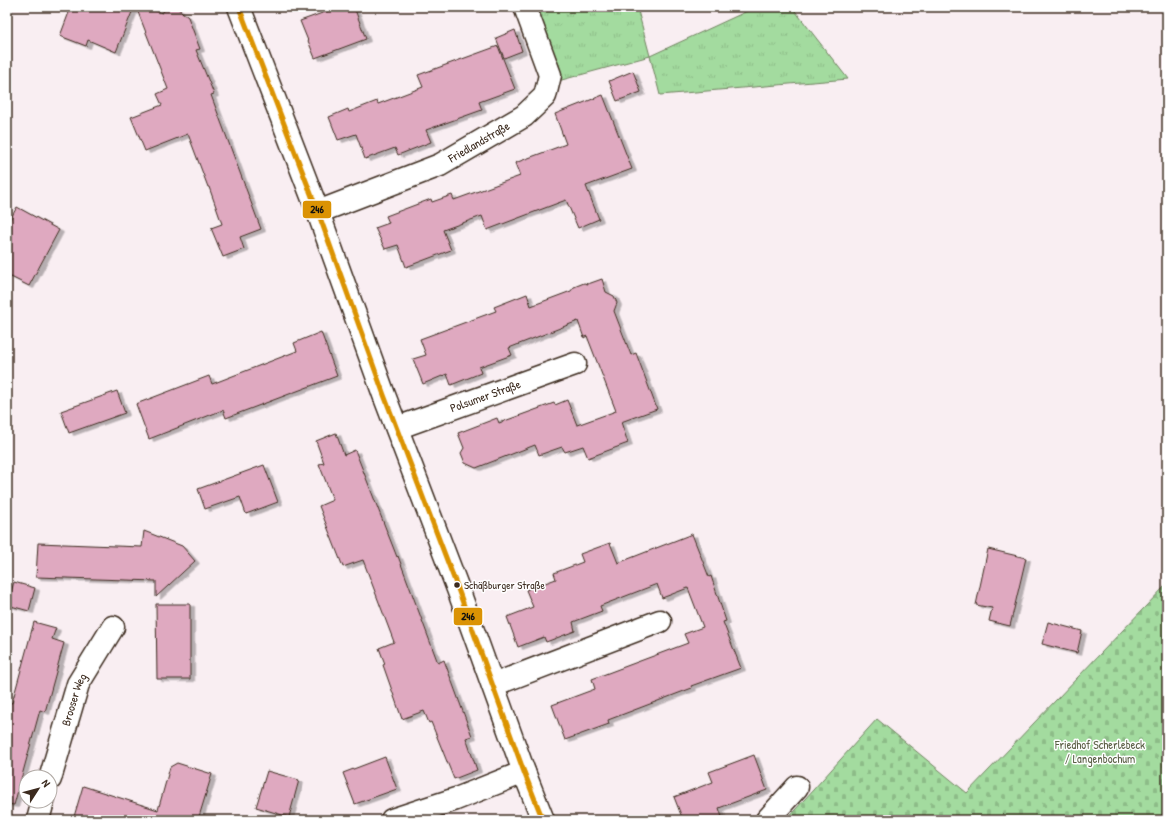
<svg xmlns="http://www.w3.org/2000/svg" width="1174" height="827" font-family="'Patrick Hand',sans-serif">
  <defs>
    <pattern id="grass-tufts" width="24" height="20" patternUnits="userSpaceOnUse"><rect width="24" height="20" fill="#a3db9f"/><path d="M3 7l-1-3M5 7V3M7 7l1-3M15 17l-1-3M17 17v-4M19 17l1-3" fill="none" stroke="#8dbc88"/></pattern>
    <pattern id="cemetery-stones" width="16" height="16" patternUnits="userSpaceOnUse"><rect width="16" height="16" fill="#a3db9f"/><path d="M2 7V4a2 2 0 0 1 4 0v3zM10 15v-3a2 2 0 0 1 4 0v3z" fill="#8dbc88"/></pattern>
    <filter id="shadow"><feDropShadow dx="4.5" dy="2.5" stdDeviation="0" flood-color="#0004"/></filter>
  </defs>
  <rect width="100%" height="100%" fill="#f9eef2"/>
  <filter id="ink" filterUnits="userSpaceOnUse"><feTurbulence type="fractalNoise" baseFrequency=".025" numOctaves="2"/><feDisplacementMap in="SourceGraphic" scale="8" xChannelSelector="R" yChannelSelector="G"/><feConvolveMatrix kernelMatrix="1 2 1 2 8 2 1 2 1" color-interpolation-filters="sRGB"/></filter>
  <g filter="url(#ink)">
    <path fill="url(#grass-tufts)" stroke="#6f825e" d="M536,7H637L650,56L756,7H792L848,79L660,95L650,56L558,81Z"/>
    <path fill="url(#cemetery-stones)" stroke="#6f825e" d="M1167,584V820H786L877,719L967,793Z"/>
    <g fill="#dfa9c0" stroke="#3b2a1e" filter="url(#shadow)">
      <path d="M71,7H134L116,52L88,40L86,46L60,36Z"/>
      <path d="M136,7H146L162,13L167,7H176L188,17L200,49L196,50L214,94L211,95L261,229L240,237L244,249L223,257L211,228L222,224L209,187H208L188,134L145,151L131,117L162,105L157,94L168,89Z"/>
      <path d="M339,7H354L366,39L315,58L300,21Z"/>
      <path d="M515,30L522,51L504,58L496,38Z"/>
      <path d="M498,46L515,89L479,102L482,110L426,130L431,142L398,155L395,148L365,159L356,134L338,140L329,117L348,109L349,112L377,101L378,104L423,87L418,75Z"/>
      <path d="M633,71L641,92L617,101L609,81Z"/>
      <path d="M603,95L632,169L586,186L599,219L578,228L566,200L487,230L482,216L443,230L451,250L406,267L398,245L385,249L375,228L389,223L386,216L431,199L432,202L452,195L454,200L520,176L515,163L566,144L555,114Z"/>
      <path d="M17,207L59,230L29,286L7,275V225Z"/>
      <path d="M602,279L606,292L614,296L617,303L614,311L631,355L636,353L657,409L621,422L628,443L588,458L583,446L565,452L562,447L539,455L535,445L476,468L465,463L461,453L464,448L458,433L497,418L499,423L554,403L555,405L567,400L577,425L616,411L587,336L584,338L578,321L509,348L512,355L479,367L481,373L451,385L447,374L423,384L413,359L426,355L420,339L496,311L494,307L527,294L531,306L571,291L574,287L584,283L588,284Z"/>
      <path d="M321,332L337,376L226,418L223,410L149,439L136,404L209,376L212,384L297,351L294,343Z"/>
      <path d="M117,391L125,413L69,433L61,411Z"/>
      <path d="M336,433L344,455L355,450L397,557L398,556L438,663L444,660L472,736L466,738L477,770L454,779L431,722L429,723L424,711L402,719L383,665L385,664L379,648L394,642L363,560L343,567L319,506L333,500L319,464L324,463L316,441Z"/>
      <path d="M264,465L278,502L246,514L240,497L205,509L198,489Z"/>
      <path d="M144,531L182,546L195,561L156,597V581L36,577L38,543L142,547Z"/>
      <path d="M692,534L709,577L711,576L726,621L723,622L741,668L691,686L692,688L608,720L609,724L565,740L552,705L595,689L592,679L688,643L684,634L703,627L688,588L662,598L657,584L600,606L602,611L573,622L575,631L546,642L544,637L518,647L507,617L533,607L526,590L556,579L554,573L583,562L580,554L610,543L618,563Z"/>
      <path d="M988,549L1026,558L1010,626L989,621L992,608L976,605Z"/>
      <path d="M14,582L35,588L29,611L7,605Z"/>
      <path d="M156,604H190V679H157Z"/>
      <path d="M34,622L56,628L52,639L64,643L45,712L40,710L14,805L7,804V702L12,703Z"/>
      <path d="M1048,622L1082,631L1077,653L1042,644Z"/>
      <path d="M754,755L767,790L719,808L723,820H683L674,797L713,782L709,772Z"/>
      <path d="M385,757L397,789L355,804L343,773Z"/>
      <path d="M177,763L212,774L198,820H73L83,786L158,810L170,767Z"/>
      <path d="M267,771L299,780L289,817L256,807Z"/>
    </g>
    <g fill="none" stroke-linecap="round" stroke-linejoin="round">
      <defs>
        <g id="street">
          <path id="s1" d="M318,212L440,165L524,116L545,96L550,75L525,7"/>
          <path id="s2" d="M397,428L575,364"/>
          <path d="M493,685L660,621"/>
          <path id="s3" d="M50,779L78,684L113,627"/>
          <path d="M38,820L43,801"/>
          <path d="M392,820L456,799L524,772"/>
          <path d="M767,820L797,787"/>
        </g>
        <path id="secondary" d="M239,7L318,212L384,395L458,589L524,772L543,820"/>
      </defs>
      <use href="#street" stroke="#3b2a1e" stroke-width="25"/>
      <use href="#secondary" stroke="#3b2a1e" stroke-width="25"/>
      <use href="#street" stroke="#fff" stroke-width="22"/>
      <use href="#secondary" stroke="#fff" stroke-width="22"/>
      <defs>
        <path id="bus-1" d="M239,7L318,212L384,395L458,589L524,772L543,820"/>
      </defs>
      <use href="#bus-1" stroke="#fff" stroke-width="8"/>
      <use href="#bus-1" stroke="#db9304" stroke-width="5"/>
    </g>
  </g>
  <circle fill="#3b2a1e" stroke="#fff" stroke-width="1.5" cx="457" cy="585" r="3.5"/>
  <g text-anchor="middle" stroke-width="3" stroke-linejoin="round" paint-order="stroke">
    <g font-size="11" fill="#3b2a1e" stroke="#fff" text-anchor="start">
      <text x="464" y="589">Schäßburger Straße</text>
    </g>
    <g font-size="12" fill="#3b2a1e" stroke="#fff">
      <text dy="4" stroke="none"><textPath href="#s1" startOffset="176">Friedlandstraße</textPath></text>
      <text dy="4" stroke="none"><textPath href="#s2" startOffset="94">Polsumer Straße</textPath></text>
      <text dy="4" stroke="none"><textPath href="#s3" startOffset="83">Brooser Weg</textPath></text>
    </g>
    <g font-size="12" fill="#5a5f45" stroke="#fff">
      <text x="1100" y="749">Friedhof Scherlebeck<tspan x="1100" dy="14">/ Langenbochum</tspan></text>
    </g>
  </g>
  <g stroke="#fff" stroke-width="1.5">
    <rect x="302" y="200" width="30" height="19" rx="4" fill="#db9304"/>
    <rect x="453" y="607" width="30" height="19" rx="4" fill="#db9304"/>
  </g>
  <g font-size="11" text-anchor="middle" font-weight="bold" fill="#111">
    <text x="317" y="213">246</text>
    <text x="468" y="620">246</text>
  </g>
  <rect width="1174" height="827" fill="none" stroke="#fff" stroke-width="24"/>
  <rect x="12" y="12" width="1150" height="803" fill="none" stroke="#3b2a1e" stroke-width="1.5" filter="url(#ink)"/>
  <g transform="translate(38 789) rotate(54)"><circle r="19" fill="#ffffff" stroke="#b1aaa5"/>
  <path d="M0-3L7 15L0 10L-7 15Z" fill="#3b2a1e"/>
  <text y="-6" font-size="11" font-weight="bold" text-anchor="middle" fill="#3b2a1e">N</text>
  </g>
</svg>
